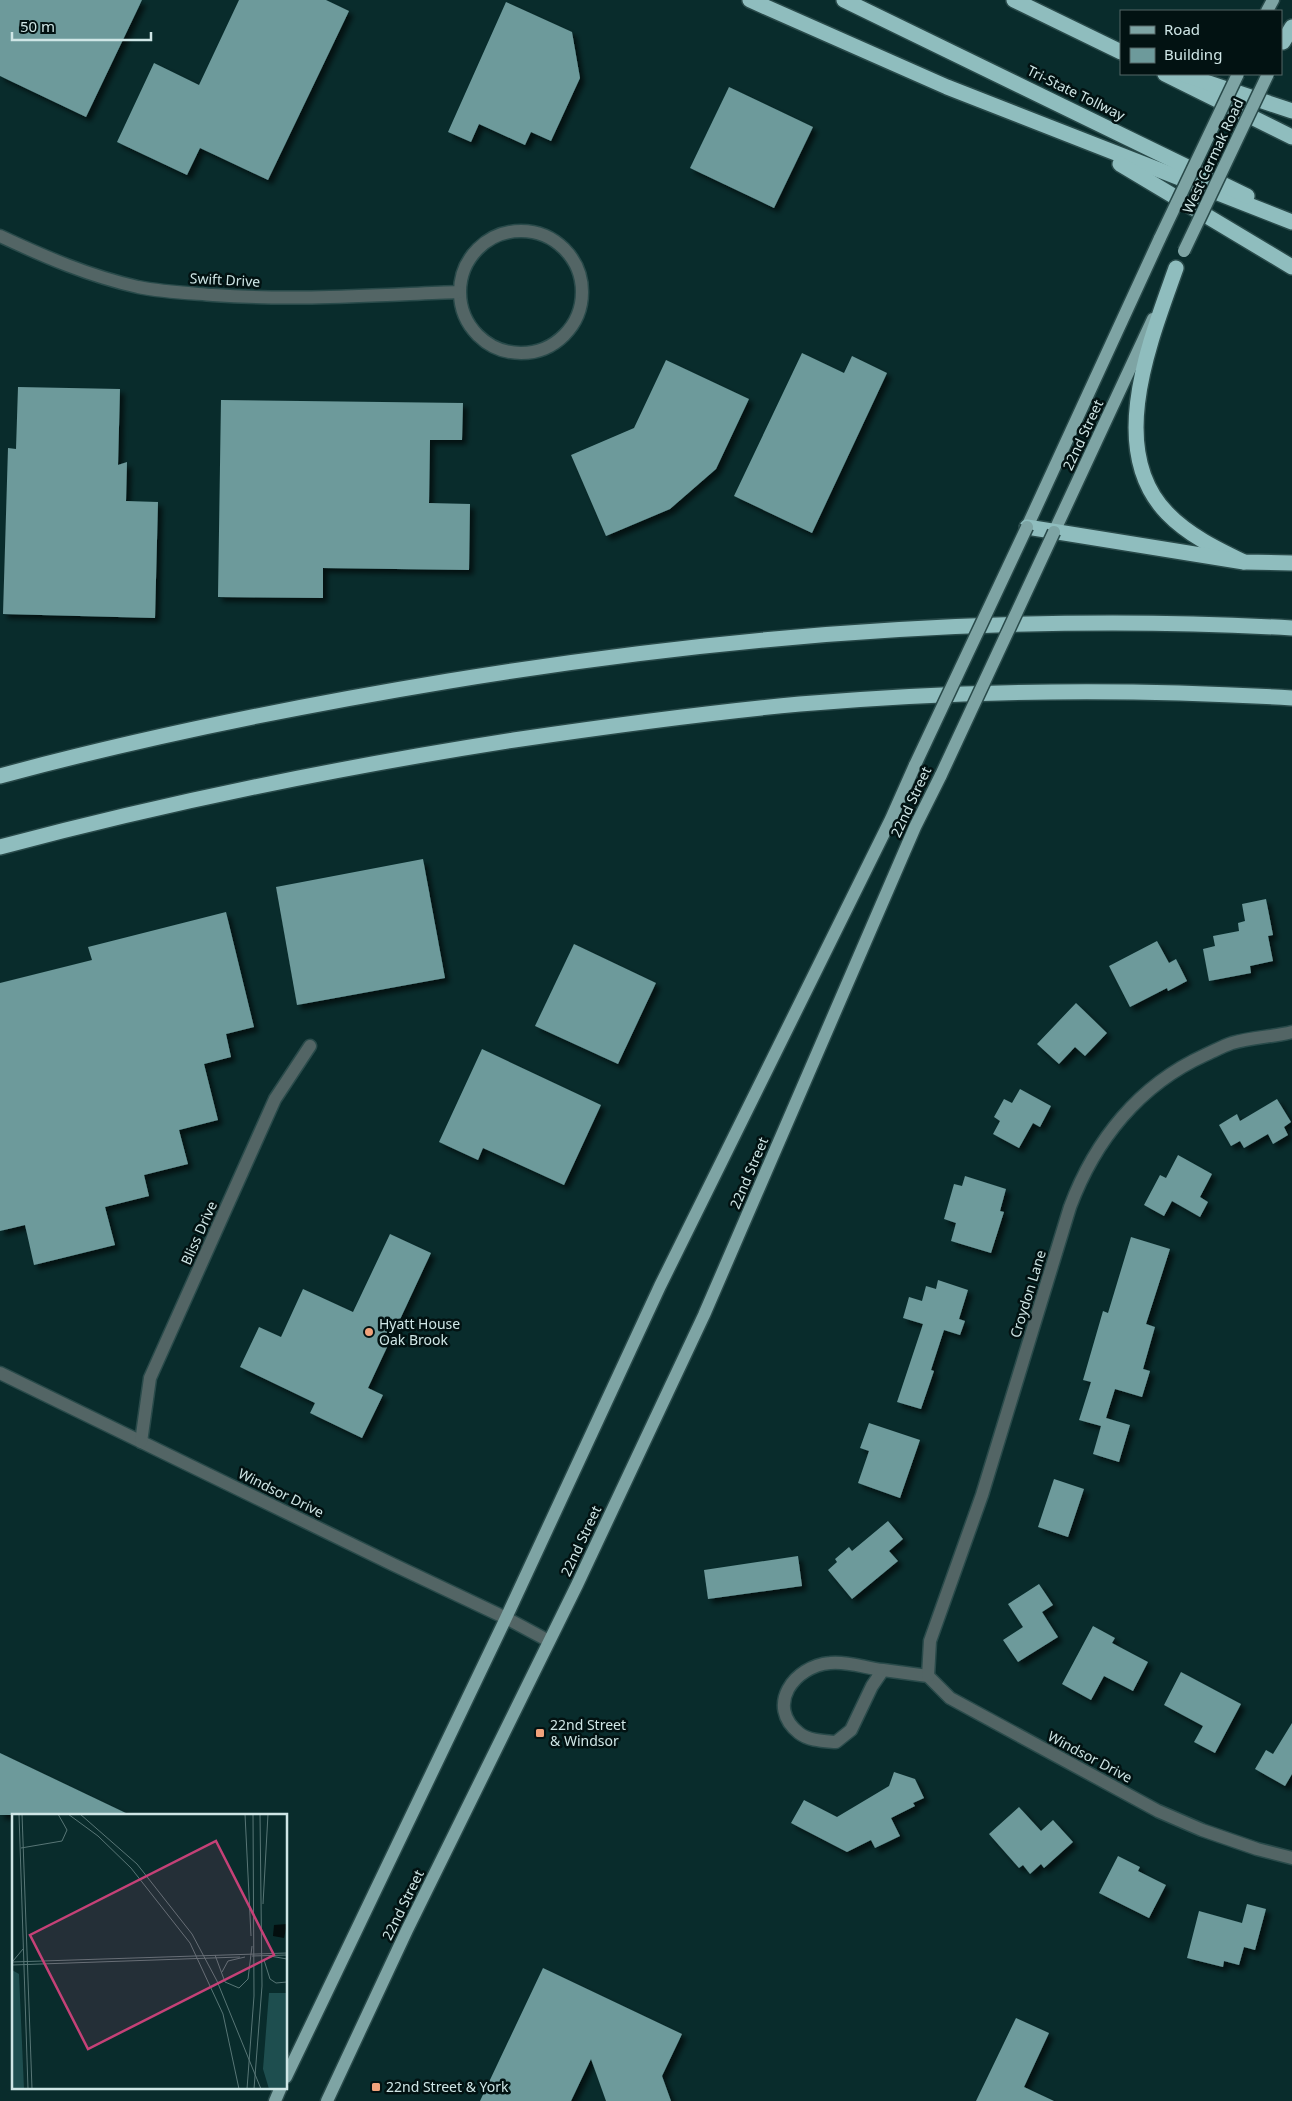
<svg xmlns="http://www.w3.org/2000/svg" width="1292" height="2101" font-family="'Noto Sans',sans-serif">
  <defs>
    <filter id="shadow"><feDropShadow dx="4.5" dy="4.5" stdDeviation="2.5" flood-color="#0009"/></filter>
  </defs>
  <rect width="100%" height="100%" fill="#092c2c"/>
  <g fill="#6d9a9b" filter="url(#shadow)">
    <path d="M0,0H142L86,117L0,76Z"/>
    <path d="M239,0H326L349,11L268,180L200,148L187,175L117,142L154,63L199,85Z"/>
    <path d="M506,2L572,32L580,78L551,141L531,132L525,145L479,124L471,142L448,132Z"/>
    <path d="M729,87L813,127L774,208L690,168Z"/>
    <path d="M802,353L844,373L852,356L887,373L812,533L734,496Z"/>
    <path d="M666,360L749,399L716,469L670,509L606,536L571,455L634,428Z"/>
    <path d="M18,387L120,389L118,465L127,462L126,501L158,502L155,618L3,614L8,448L16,449Z"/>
    <path d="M221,400L463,403L462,440H430L429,503L470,504L469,570L323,568V598L218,597Z"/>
    <path d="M423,859L445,978L297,1005L276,887Z"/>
    <path d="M1266,899L1273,935L1268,936L1273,961L1250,966L1251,973L1209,981L1203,949L1215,946L1213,936L1239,931L1238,923L1245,921L1242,904Z"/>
    <path d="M226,912L254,1027L226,1034L231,1057L204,1064L218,1120L179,1130L188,1164L144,1175L149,1196L105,1207L115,1245L34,1265L25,1225L0,1231V983L92,960L88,947Z"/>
    <path d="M1157,941L1169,963L1176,959L1187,981L1168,991L1167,988L1130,1007L1109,966Z"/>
    <path d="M574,944L656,983L618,1064L535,1026Z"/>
    <path d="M1076,1003L1107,1033L1085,1056L1075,1047L1059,1064L1037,1044Z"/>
    <path d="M482,1049L601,1105L564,1185L483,1148L478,1160L439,1142Z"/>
    <path d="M1020,1089L1051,1106L1040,1127L1033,1123L1019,1148L993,1134L1000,1121L994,1117L1004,1099L1012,1103Z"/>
    <path d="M1277,1099L1291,1122L1284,1127L1288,1135L1273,1144L1268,1134L1244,1148L1240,1141L1231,1146L1219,1125L1237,1114L1240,1121Z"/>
    <path d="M1178,1155L1212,1174L1200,1197L1208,1202L1200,1217L1172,1201L1164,1216L1144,1205L1160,1175L1166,1178Z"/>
    <path d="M965,1176L1006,1189L1000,1211L1004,1212L991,1253L951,1241L956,1223L944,1219L954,1184L962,1186Z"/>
    <path d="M390,1234L431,1253L368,1388L383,1395L362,1438L310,1413L315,1403L240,1367L259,1327L281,1337L303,1289L353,1312Z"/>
    <path d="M1131,1237L1170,1249L1146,1324L1155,1327L1143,1369L1150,1371L1142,1397L1115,1389L1106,1418L1130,1425L1119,1462L1093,1454L1101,1426L1079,1420L1091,1382L1083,1380L1103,1311L1108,1313Z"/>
    <path d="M938,1280L968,1290L959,1319L965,1321L960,1335L944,1330L931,1370L934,1371L921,1409L897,1402L923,1324L903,1318L909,1297L922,1301L926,1286L936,1289Z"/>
    <path d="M869,1423L920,1440L900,1498L858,1483L869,1451L860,1448Z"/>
    <path d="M1054,1479L1084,1489L1068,1537L1038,1527Z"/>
    <path d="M888,1521L903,1539L889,1551L898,1561L852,1599L828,1570L837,1562L835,1559L849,1547L852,1551Z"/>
    <path d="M798,1556L802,1586L708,1599L704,1570Z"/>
    <path d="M1039,1584L1053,1605L1042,1612L1058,1637L1018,1662L1003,1640L1023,1627L1008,1604Z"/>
    <path d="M1093,1626L1115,1638L1112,1643L1148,1662L1133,1691L1104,1676L1091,1700L1062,1684Z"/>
    <path d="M1181,1672L1241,1704L1215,1753L1194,1742L1203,1726L1164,1705Z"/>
    <path d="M1292,1723V1774L1285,1786L1255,1769L1266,1750L1273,1754Z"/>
    <path d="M0,1753L130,1815H0Z"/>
    <path d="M894,1772L915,1779L924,1798L913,1803L915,1806L891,1818L900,1836L875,1848L871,1840L847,1852L791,1823L804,1800L837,1817L889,1786Z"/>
    <path d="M1019,1807L1041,1831L1053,1820L1073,1842L1044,1868L1041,1864L1030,1874L1023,1865L1019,1868L989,1834Z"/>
    <path d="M1118,1856L1140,1867L1138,1871L1166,1885L1149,1918L1099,1893Z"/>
    <path d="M1247,1904L1266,1909L1255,1950L1244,1947L1239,1965L1224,1961L1223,1967L1187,1958L1199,1911L1242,1923Z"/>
    <path d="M543,1968L682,2034L662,2076L671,2101H606L591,2059L571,2101H480Z"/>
    <path d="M1016,2018L1049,2033L1024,2087L1054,2101H976Z"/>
  </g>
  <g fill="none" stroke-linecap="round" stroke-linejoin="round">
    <defs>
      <g id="minor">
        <circle cx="521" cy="292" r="61"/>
        <path d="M0,236C45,257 89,276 138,287C163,292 188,293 213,295C295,301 377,295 459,292"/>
        <path d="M0,1373L392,1564L506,1618L549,1641"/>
        <path d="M141,1442L150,1378L275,1099L310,1046"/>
        <path d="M883,1670L872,1686L851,1730L836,1742C824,1741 809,1741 799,1733C765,1706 794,1666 830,1663C848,1661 865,1668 883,1670L928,1676L950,1698L1158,1811L1202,1830L1257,1849L1292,1858"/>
        <path d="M928,1676L930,1641L982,1495L1070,1207C1095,1140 1139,1085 1205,1055C1214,1051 1223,1046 1232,1043C1252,1037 1273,1037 1292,1032"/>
      </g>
      <g id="major">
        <path d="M1267,11L1273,0"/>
        <path d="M1027,527L1160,238"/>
        <path d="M1054,532L1153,319"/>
        <path d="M286,2077L506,1618L660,1286L891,819L915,765"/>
        <path d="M275,2101L281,2087"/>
        <path d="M327,2101L407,1930L577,1585L704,1315L915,827L941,775"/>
      </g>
      <g id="highway">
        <path d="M750,0L947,87L1292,222"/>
        <path d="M844,0L1247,196"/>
        <path d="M1014,0L1121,52"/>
        <path d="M1283,42L1292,27"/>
        <path d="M1165,74L1292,137"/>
        <path d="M1185,75L1292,111"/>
        <path d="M1120,164L1292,267"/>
        <path d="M1176,268C1151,339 1105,449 1167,513C1188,535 1217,549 1244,562"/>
        <path d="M1027,527L1244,562L1292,563"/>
        <path d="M0,776C148,736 298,706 449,681C728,635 1010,612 1292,628"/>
        <path d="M0,847C169,802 341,767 514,740C609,726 704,713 800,704C963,690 1129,688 1292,698"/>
      </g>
    </defs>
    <use href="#minor" stroke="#294a4a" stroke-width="15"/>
    <use href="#major" stroke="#294a4a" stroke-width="15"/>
    <use href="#highway" stroke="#294a4a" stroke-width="18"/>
    <use href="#minor" stroke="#536565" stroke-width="12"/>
    <use href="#major" stroke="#7ea4a4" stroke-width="12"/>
    <use href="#highway" stroke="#8fbdbe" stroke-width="15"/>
    <defs>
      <g id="major-bridge">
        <path d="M1160,238L1238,74"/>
        <path d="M1184,251L1268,74"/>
        <path d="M915,765L1027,527"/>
        <path d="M941,775L1054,532"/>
      </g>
    </defs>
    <use href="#major-bridge" stroke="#294a4a" stroke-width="15" stroke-linecap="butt"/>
    <use href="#major-bridge" stroke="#7ea4a4" stroke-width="12"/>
  </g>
  <g fill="#f1a27b" stroke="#021212" stroke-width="2">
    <circle cx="369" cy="1332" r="5"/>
    <rect x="535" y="1728" width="10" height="10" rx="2.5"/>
    <rect x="371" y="2082" width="10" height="10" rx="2.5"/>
  </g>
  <g text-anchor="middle" stroke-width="5" stroke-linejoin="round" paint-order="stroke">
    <g font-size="14" fill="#cfe6e6" stroke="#021212">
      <text transform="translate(1076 93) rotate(26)" y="5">Tri-State Tollway</text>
      <text transform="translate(1213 156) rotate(-65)" y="5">West Cermak Road</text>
      <text transform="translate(225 280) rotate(3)" y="5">Swift Drive</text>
      <text transform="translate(1083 435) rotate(-65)" y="5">22nd Street</text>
      <text transform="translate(911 802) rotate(-65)" y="5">22nd Street</text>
      <text transform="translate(749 1173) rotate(-67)" y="5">22nd Street</text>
      <text transform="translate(199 1233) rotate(-66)" y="5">Bliss Drive</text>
      <text transform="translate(1028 1294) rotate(-73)" y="5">Croydon Lane</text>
      <text transform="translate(281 1493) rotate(26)" y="5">Windsor Drive</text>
      <text transform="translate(581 1541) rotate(-65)" y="5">22nd Street</text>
      <text transform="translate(1090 1757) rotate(28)" y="5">Windsor Drive</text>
      <text transform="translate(403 1905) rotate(-64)" y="5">22nd Street</text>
    </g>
    <g font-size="14" fill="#cfe6e6" stroke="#021212" text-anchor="start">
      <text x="379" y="1329">Hyatt House<tspan x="379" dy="16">Oak Brook</tspan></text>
      <text x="550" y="1730">22nd Street<tspan x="550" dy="16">&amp; Windsor</tspan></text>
      <text x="386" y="2092">22nd Street &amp; York</text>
    </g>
  </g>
  <g transform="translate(12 1814)">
    <rect width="275" height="275" fill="#092c2c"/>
    <path d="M0,156L7,160L12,275H0ZM257,179H275V275H257L251,255Z" fill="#1e4e4f"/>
    <path d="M275,110L272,124L261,122L262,111Z" fill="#030e0e"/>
    <path fill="none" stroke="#587676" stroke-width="1" d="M7,0L16,275M10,0L20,275M56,0L86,22L119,54L178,129L211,200L227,275M68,0L125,50L180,120L205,167L249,275M233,0L239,122M9,34L50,27L55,16L46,0M251,90L256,0M203,141L213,168L227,174L236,165L240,132M240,142L275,141M258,142L275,145M252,146L258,165L264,169L275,168M1,147L11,135M0,148L275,139M0,151L228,143M210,158L216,147L233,143M235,275L242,182L241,0M242,275L250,172L248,0"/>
    <path fill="#c54177" fill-opacity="0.15" stroke="#c54177" stroke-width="2.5" d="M204,27L262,141L76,235L18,121Z"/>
    <rect width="275" height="275" fill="none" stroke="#cfe6e6" stroke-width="2.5"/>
  </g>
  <rect x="1120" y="10" width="162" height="65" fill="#021212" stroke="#546767"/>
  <rect x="1130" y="26" width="25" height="8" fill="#7ea4a4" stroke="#546767"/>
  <text x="1164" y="35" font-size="15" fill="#cfe6e6">Road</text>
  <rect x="1130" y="48" width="25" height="15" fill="#6d9a9b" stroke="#546767"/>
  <text x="1164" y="60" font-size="15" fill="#cfe6e6">Building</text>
  <path d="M12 32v8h139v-8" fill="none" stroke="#cfe6e6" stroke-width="2.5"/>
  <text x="20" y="32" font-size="15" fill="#cfe6e6" stroke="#021212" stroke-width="4" paint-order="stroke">50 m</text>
</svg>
